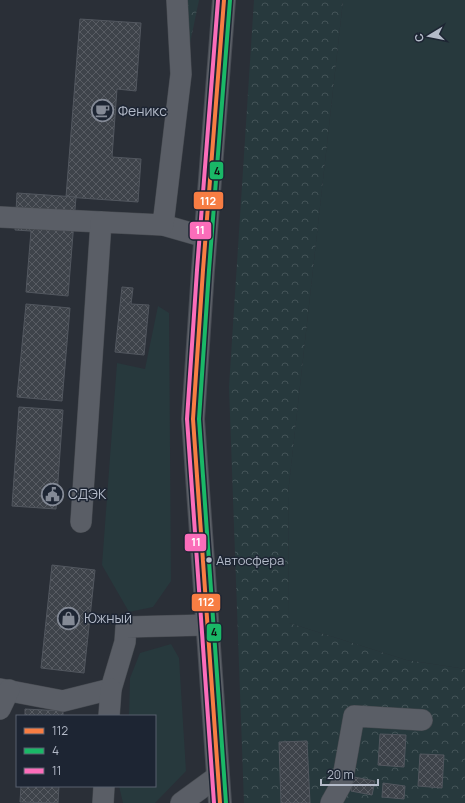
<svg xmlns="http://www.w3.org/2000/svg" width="465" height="803" font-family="Manrope,sans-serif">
  <defs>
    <pattern id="forest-crowns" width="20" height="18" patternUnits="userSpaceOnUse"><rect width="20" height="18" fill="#27393d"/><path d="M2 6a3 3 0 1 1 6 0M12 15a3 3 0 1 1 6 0" fill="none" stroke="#445458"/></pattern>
    <pattern id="building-cross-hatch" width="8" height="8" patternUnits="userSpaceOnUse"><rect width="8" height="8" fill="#3e434a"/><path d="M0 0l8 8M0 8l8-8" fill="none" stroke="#585c63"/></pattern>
  </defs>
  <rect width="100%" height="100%" fill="#2a2f37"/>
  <g fill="#27393d">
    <path d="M343,0H465V669L406,660L289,623L288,493Z"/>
    <path d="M158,306L169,313L171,581L153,607L129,612L102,565L117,363L145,369Z"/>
    <path d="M171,644L179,658L186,771L155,803H123L119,786H155V716H129L130,678L140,653Z"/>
  </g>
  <g fill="url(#forest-crowns)">
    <path d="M177,0H199L190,43L177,3Z"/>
    <path d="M254,0H343L288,493L289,623L406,660L465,669V803H244L229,387Z"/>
  </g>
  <g fill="url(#building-cross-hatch)" stroke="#52575f">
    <path d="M80,19L141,23L136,91L117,89L112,157L141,159L138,202L66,197Z"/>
    <path d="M17,193L76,197L68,296L26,292L31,231L15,230Z"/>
    <path d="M122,287L133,288L131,304L149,305L144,355L115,352Z"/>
    <path d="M26,304L70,308L62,401L17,397Z"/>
    <path d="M19,407L63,410L56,509L12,506Z"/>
    <path d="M52,565L95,570L84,673L41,668Z"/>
    <path d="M25,709L63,711V716H25Z"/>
    <path d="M380,734L406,735L404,767L378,765Z"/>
    <path d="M307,741L310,803H281L279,742Z"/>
    <path d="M420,754L444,755L442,788L418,786Z"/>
    <path d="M354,777L375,781L372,795L351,791Z"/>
    <path d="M383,783L405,786L404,799L382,797Z"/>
    <path d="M21,786H59L58,803L20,802Z"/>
  </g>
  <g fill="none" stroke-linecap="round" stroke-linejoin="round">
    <defs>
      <g id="minor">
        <path d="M0,217L101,222"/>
        <path d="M163,225L205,237"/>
        <path d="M81,522L101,222L163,225L181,74L177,0"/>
        <path d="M0,689L63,701L111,689L125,642L126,627L207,625"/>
        <path d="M0,709L9,690"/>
        <path d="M109,716L111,689"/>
        <path d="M103,803L104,786"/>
        <path d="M181,803L218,776"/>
        <path d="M331,803L342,783L354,716L422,720"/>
      </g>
      <path id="major" d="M220,803L193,419L203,270L224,0"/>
    </defs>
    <use href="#minor" stroke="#464a50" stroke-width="22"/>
    <use href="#major" stroke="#484c54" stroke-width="24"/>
    <use href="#minor" stroke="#5a5e66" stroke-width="21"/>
    <use href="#major" stroke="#5c6067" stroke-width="22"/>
    <defs>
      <path id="bus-1" d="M220,803L193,419L203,270L224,0"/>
      <path id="bus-2" d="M226,803L199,419L209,270L230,0"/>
      <path id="bus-3" d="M214,803L187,419L197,270L218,0"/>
    </defs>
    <use href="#bus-1" stroke="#1d2533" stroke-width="7"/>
    <use href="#bus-2" stroke="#1d2533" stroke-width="7"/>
    <use href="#bus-3" stroke="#1d2533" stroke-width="7"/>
    <use href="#bus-1" stroke="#f77d43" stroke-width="4"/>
    <use href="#bus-2" stroke="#1ab867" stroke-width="4"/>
    <use href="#bus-3" stroke="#fb6dba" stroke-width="4"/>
  </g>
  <defs>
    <symbol id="cafe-ring" viewBox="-11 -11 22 22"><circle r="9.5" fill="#1d2533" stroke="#848a96" stroke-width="1.5"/><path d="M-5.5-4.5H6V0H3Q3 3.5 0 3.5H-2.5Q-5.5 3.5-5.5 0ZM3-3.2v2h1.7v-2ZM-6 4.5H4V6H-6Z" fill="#848a96"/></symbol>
    <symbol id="civic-ring" viewBox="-11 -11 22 22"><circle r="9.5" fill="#1d2533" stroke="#848a96" stroke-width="1.5"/><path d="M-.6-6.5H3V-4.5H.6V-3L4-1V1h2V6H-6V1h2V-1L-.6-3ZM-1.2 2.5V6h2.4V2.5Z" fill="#848a96"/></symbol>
    <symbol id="shop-ring" viewBox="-11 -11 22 22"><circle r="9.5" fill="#1d2533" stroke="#848a96" stroke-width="1.5"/><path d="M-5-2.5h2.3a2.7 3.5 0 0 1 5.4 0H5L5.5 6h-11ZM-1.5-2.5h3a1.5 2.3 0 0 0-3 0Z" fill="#848a96"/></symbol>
  </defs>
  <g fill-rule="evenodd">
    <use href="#cafe-ring" x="90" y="98" width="25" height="25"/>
    <use href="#civic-ring" x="40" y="482" width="25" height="25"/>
    <use href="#shop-ring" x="56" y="606" width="25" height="25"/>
  </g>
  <circle fill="#b4bbc9" stroke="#1d2533" stroke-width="1.5" cx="209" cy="560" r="3.5"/>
  <g text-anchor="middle" stroke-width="3" stroke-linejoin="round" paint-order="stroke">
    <g font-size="13" fill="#b4bbc9" stroke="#1d2533" text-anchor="start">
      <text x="216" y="565">Автосфера</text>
    </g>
    <g font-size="14" fill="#b4bbc9" stroke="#1d2533" text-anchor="start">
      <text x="118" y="116">Феникс</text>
      <text x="68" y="499">СДЭК</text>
      <text x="84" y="623">Южный</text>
    </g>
  </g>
  <g stroke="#1d2533" stroke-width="1.5">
    <rect x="209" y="161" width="15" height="19" rx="4" fill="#1ab867"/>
    <rect x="193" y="191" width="31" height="19" rx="4" fill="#f77d43"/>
    <rect x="189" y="221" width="23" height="19" rx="4" fill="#fb6dba"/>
    <rect x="184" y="533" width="23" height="19" rx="4" fill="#fb6dba"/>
    <rect x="191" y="593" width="30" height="19" rx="4" fill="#f77d43"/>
    <rect x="206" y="623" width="16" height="19" rx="4" fill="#1ab867"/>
  </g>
  <g font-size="11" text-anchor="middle" font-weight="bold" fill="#fff">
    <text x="208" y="205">112</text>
    <text x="200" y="234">11</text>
    <text x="196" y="546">11</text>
    <text x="206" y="606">112</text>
  </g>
  <g font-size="11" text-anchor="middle" font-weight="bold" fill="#111">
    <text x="217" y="175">4</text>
    <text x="214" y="636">4</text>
  </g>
  <rect x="16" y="715" width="140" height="72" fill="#1d2533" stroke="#59616f"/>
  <rect x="24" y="728" width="20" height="6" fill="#f77d43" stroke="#59616f"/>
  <text x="52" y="735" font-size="12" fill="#b4bbc9">112</text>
  <rect x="24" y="748" width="20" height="6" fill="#1ab867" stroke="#59616f"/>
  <text x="52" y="755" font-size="12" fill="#b4bbc9">4</text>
  <rect x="24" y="768" width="20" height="6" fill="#fb6dba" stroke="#59616f"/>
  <text x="52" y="775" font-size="12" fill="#b4bbc9">11</text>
  <g transform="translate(429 36) rotate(260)" stroke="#1d2533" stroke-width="3" paint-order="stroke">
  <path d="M0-3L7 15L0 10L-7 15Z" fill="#b4bbc9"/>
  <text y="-6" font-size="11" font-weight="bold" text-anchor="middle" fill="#b4bbc9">С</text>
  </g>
  <path d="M321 779v6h57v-6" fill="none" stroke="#b4bbc9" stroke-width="2"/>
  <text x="327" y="779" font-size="12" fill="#b4bbc9" stroke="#1d2533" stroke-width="3" paint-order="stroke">20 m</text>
</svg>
